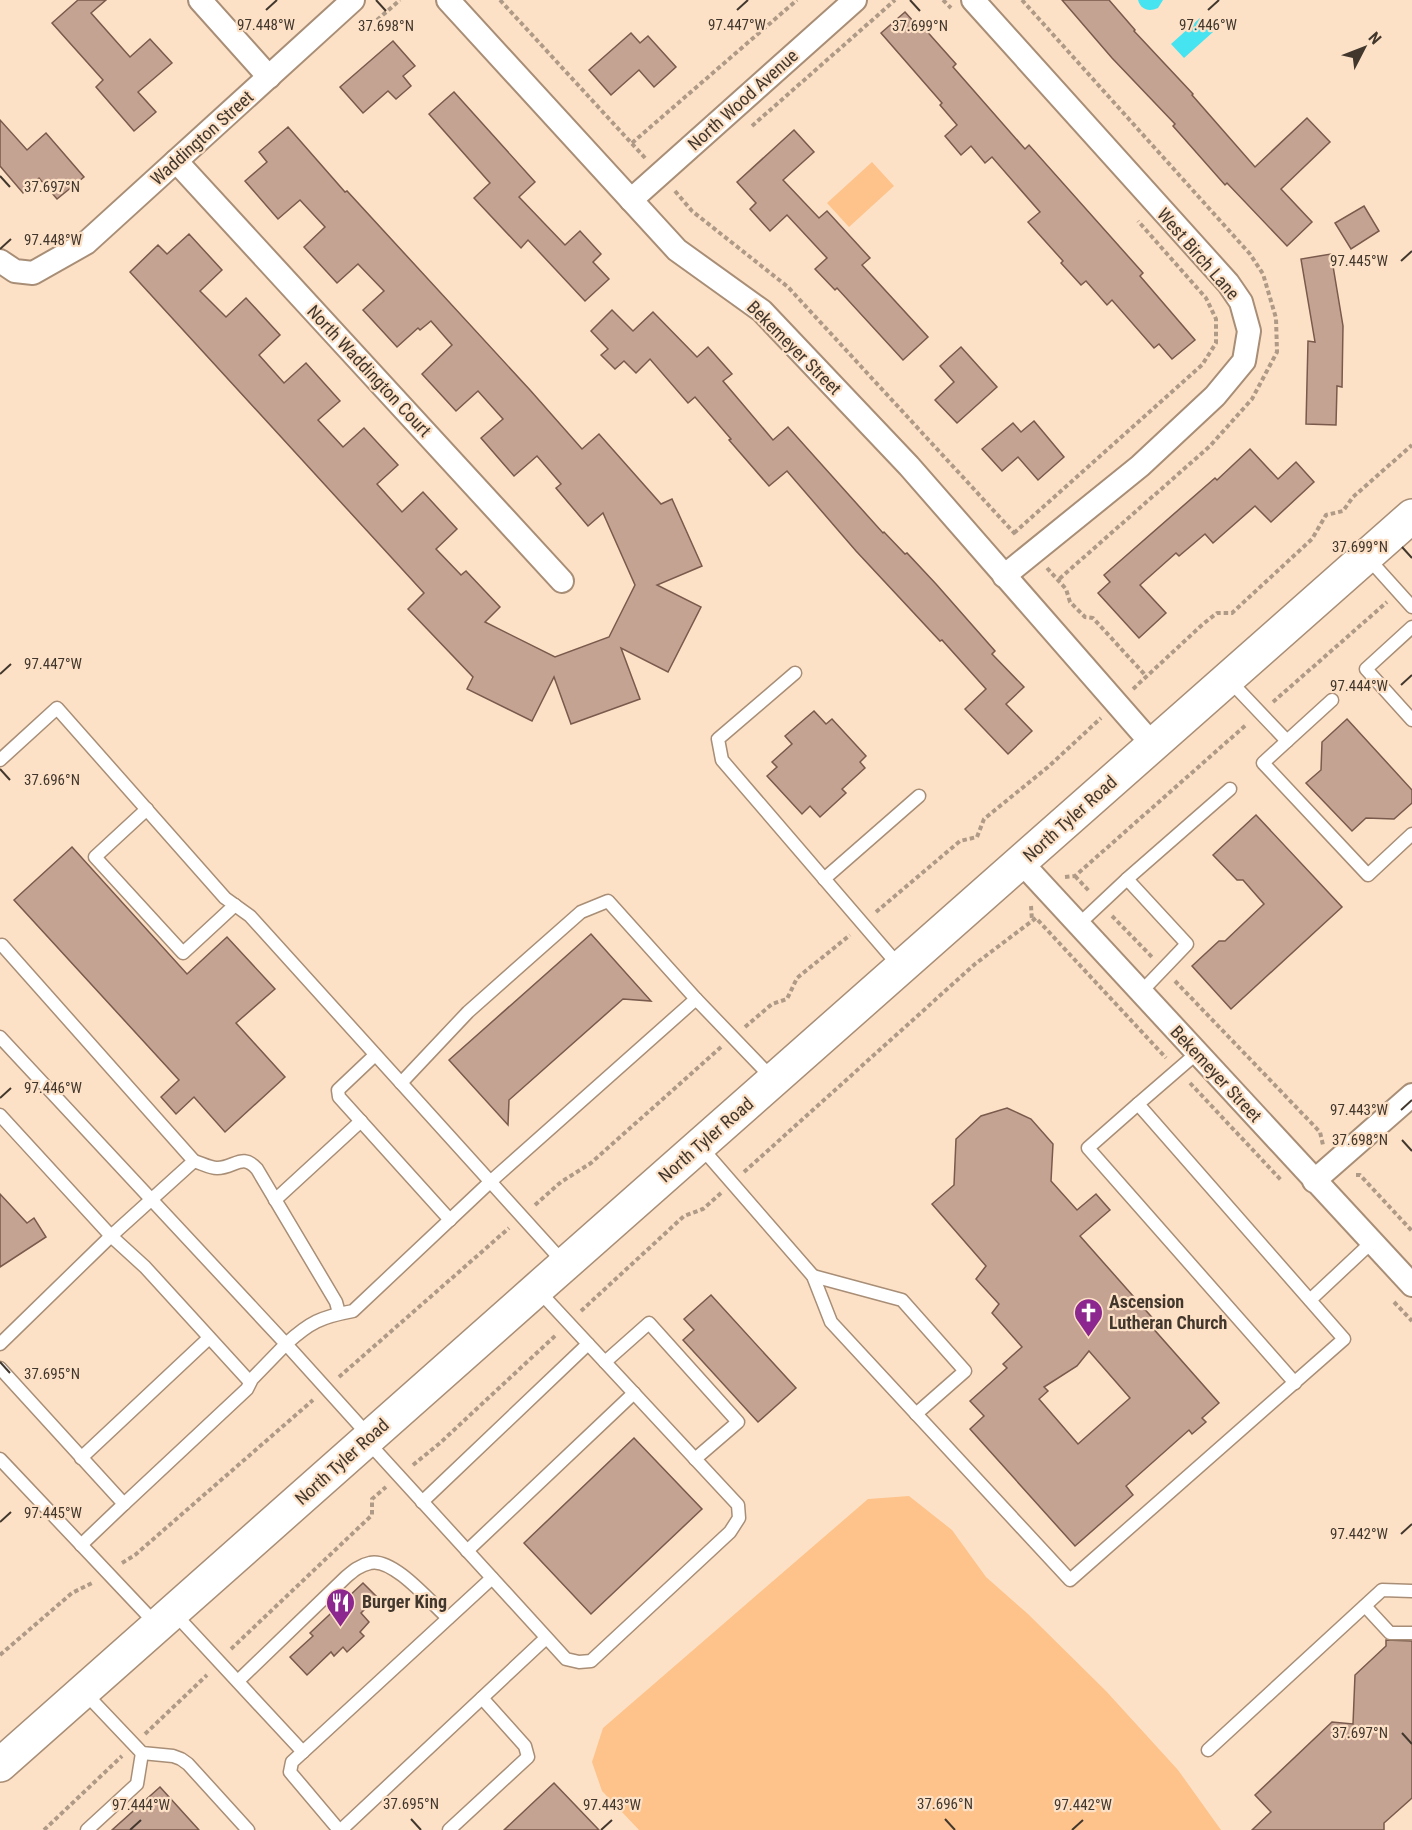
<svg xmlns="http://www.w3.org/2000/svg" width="1412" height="1830" font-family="'Roboto Condensed',sans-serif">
  <rect width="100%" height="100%" fill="#fde1c6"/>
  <g fill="#fdc38b">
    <path d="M872,162L894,186L849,227L827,203Z"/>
    <path d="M909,1496L952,1530L986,1577L1028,1614L1106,1691L1178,1770L1221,1830H639L602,1791L592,1762L603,1728L868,1499Z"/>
  </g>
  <g fill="#46e3f1">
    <path d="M1138,0H1163L1158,8C1149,12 1141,10 1138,0Z"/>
    <path d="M1200,18L1213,32L1184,58L1171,44Z"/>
  </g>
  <g fill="#c5a393" stroke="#795a4c" stroke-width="1.5" fill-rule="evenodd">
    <path d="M78,0H106L91,13L130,57L150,39L172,63L138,92L156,112L134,131L96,87L103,80L52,23Z"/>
    <path d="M1062,0H1109L1135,30L1134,31L1193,94L1192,95L1255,167L1307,118L1330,142L1281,189L1312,222L1287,246L1227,183L1225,185L1173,126L1175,124L1112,58Z"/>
    <path d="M905,12L921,30L923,27L956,64L953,67L1025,149L1029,145L1143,273L1140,276L1195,340L1172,359L1159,344L1154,348L1112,300L1107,305L1086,281L1081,285L1061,263L1063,261L1028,222L1040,212L992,157L985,163L971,146L961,155L945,136L957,125L940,105L942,103L881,33Z"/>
    <path d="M631,33L640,43L648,36L676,67L654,87L639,70L611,95L589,70Z"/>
    <path d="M393,41L415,66L403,76L411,86L396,99L388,91L363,113L340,87Z"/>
    <path d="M454,92L535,182L519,197L565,245L580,231L601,254L593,262L609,279L585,301L528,240L521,248L474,198L490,183L429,114Z"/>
    <path d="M0,120L27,150L46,133L84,177L57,199L39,178L23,193L0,166Z"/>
    <path d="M288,127L345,192L347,191L530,390L582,449L599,434L661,504L672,499L702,566L657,585L701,607L668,672L621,648L640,699L571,724L554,677L532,721L467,689L473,677L408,609L424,593L130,272L158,245L167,254L189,234L222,270L200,291L226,317L246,298L280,335L259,355L284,383L306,363L340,401L318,420L343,447L364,428L398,465L377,484L402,512L423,492L457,529L436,549L461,575L466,571L500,607L485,622L555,657L609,637L635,585L603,513L588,526L556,488L561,484L537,456L514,476L481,438L503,419L478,391L456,411L422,374L452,345L431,321L420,330L418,328L397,347L363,310L384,291L358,264L337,283L304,247L325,227L300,200L278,219L245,181L267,162L259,152Z"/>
    <path d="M794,130L814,152L783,180L819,218L827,211L870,258L862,265L928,337L903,360L837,288L835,290L815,269L827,258L787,215L770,231L750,209L756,203L737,182Z"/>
    <path d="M1364,206L1379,231L1351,249L1335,223Z"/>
    <path d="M1331,254L1343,326L1342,387L1337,386L1336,425L1306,424L1308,341L1315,342L1301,259Z"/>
    <path d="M612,310L633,331L653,312L697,357L708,347L732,374L723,381L773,440L788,427L883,533L884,532L905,554L907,553L936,584L995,651L992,654L1024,687L1006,704L1032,731L1008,754L965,709L986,689L942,640L940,641L856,551L787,471L769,486L729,440L731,439L695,397L688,403L650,359L636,373L624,361L615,369L601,355L608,349L591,331Z"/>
    <path d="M961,347L997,387L957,423L935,400L954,382L940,366Z"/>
    <path d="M1034,421L1064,457L1038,480L1018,457L1002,471L982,449L1013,423L1021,432Z"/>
    <path d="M1250,449L1278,479L1296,462L1314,482L1271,522L1255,506L1213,543L1205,534L1179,556L1176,553L1140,585L1166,613L1139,638L1098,593L1110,582L1104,575L1215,478L1217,480Z"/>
    <path d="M814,711L826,724L832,719L866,756L860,762L865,768L842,789L846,793L820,817L810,806L802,814L767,776L777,767L772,762L792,744L785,736Z"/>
    <path d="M1347,719L1412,790V803L1394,819L1366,818L1352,831L1306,783L1321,770L1322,742Z"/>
    <path d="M1256,815L1342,907L1231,1009L1192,966L1219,941H1225L1264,904L1243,880H1237L1213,855Z"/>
    <path d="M72,847L187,974L227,937L275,989L236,1023L285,1077L225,1132L194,1097L176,1114L161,1097L179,1080L14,900Z"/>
    <path d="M591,934L651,1001L623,999L509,1100L508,1125L449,1060Z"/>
    <path d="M1007,1108L1031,1119L1053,1144L1051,1181L1077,1210L1096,1194L1110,1210L1080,1236L1156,1322L1151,1326L1219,1403L1202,1418L1206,1422L1192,1434L1189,1430L1126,1486L1133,1495L1075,1546L970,1429L984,1416L970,1401L1007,1368L1003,1364L1022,1347L992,1313L999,1304L976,1279L986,1266L932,1204L954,1185L956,1139L981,1116ZM1089,1351L1130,1398L1078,1444L1039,1399L1048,1391L1044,1387L1077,1366Z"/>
    <path d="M0,1194L27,1223L34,1218L46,1237L0,1267Z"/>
    <path d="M711,1295L796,1388L758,1422L683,1340L694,1330L684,1319Z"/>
    <path d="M634,1438L702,1509L591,1614L524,1543Z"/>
    <path d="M363,1583L377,1597L361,1613L369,1622L360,1632L364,1636L347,1652L343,1647L334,1656L331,1652L307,1675L290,1657L313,1636L310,1633Z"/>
    <path d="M1386,1640L1412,1641V1798L1384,1823V1830H1252L1271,1812L1255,1795L1332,1722L1353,1724L1355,1675L1386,1646Z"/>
    <path d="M554,1783L599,1830H504Z"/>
    <path d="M160,1787L199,1830H112Z"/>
  </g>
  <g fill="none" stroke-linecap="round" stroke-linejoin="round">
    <defs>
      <g id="lane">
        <path d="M1367,557L1412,607"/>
        <path d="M1412,627L1366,669L1412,720"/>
        <path d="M795,673L718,739L722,760L900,967"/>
        <path d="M1229,680L1287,741L1263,763L1368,875L1412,834"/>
        <path d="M1287,741L1332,700"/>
        <path d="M0,760L57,708L225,898L250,916L564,1263"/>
        <path d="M147,809L95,857L183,953L235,905"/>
        <path d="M824,879L919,796"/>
        <path d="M1078,925L1127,879"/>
        <path d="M1141,992L1187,944L1127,879L1230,789"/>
        <path d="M0,1037L286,1344L252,1379L247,1389L124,1504L0,1368"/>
        <path d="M375,1055L338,1090L339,1097L450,1220"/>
        <path d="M401,1083L468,1012L581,912L608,901L696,999"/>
        <path d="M1138,1104L1088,1148L1295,1383"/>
        <path d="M0,1115L111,1236L145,1267L250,1382"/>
        <path d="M700,1146L813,1276L831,1322L1070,1580L1344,1339L1138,1104L1197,1053"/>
        <path d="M194,1161C201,1163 210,1168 217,1168C235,1168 242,1152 257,1169L336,1302L339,1313"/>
        <path d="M275,1200L361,1121"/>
        <path d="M813,1276L902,1300L965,1371L916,1414"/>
        <path d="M1310,1300L1372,1242"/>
        <path d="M0,1344L111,1236L194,1161L2,945"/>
        <path d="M605,1362L649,1323L738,1422L695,1459"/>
        <path d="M370,1437L286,1344C310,1322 321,1317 353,1311L490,1182L696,999L773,1079"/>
        <path d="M367,1441L566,1659L579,1662L591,1661L730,1532L739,1518L738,1505L537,1289"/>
        <path d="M81,1458L209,1338"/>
        <path d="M0,1459L156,1624"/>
        <path d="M422,1502L588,1344"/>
        <path d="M81,1545L124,1504"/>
        <path d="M467,1551L634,1393"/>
        <path d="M1365,1606L1390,1633H1412"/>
        <path d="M174,1613L303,1752"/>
        <path d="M238,1681L346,1577C353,1571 360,1565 370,1563C393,1557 431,1603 448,1618"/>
        <path d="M85,1693L142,1753L173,1756L181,1759L188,1764L248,1830"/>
        <path d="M1208,1750L1382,1590L1412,1591"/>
        <path d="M87,1830L137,1784L142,1753"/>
        <path d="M339,1830L290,1772L292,1762L492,1578"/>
        <path d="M341,1830L546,1638"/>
        <path d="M449,1830L528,1757L525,1746L482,1698"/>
      </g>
      <g id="street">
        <path d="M200,0L269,77"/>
        <path d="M448,0L677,250L762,311L909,466L1153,745"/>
        <path d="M973,0L1228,283L1241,302L1249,331L1244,361L1215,396L1140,466L1004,576"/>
        <path d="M176,161L562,581"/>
        <path d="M631,200L855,0"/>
        <path d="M0,261L15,271L33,273L86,243L353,0"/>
        <path d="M1021,862L1412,1285"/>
        <path d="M1314,1181L1412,1095"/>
      </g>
      <path id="secondary" d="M0,1765L537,1289L1412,516"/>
    </defs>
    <use href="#lane" stroke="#a88e76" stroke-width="15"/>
    <use href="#street" stroke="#a88e76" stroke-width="26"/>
    <use href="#secondary" stroke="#a88e76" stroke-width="36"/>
    <g stroke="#ae9a86" stroke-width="4" stroke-dasharray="4.5 3" stroke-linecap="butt">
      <path d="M500,0L646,159"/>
      <path d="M943,0L951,8"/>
      <path d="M1022,0L1250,254L1263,274L1276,318L1277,352L1252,399L1210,446L1058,580"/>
      <path d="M377,20L400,0"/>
      <path d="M752,126L895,0"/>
      <path d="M632,143L797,0"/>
      <path d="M675,191L692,211L788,287L1017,536"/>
      <path d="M1014,533L1202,365L1216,343V319L1206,298L1138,221"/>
      <path d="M1047,568L1066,589L1070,602L1085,617L1093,618L1146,676"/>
      <path d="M1133,689L1203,624L1217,613H1232L1312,539L1326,515L1343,511L1353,497L1412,445"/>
      <path d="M1273,702L1387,602"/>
      <path d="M1075,876L1089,891"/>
      <path d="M1065,877L1075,876L1247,724"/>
      <path d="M1031,906L1032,921"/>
      <path d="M876,912L960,841L977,837L984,819L1048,767L1101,718"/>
      <path d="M1112,916L1153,958"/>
      <path d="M1175,981L1320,1132L1323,1145"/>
      <path d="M745,1027L772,1004L787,999L797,978L850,935"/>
      <path d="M1190,1083L1281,1180"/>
      <path d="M744,1172L975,964L1036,918L1166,1058"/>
      <path d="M1356,1175H1360L1412,1231"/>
      <path d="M535,1205L561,1182L591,1163L721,1047"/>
      <path d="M1394,1302L1412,1321"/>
      <path d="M581,1311L684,1216L703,1209L721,1193"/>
      <path d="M339,1377L509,1228"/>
      <path d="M413,1465L440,1443L556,1335"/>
      <path d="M122,1563L135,1555L313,1400"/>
      <path d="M231,1649L372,1515V1499L386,1487"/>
      <path d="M0,1655L72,1593L94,1582"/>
      <path d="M145,1734L207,1675"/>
      <path d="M44,1830L122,1756"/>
    </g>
    <use href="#lane" stroke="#fff" stroke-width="12"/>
    <use href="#street" stroke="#fff" stroke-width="22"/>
    <use href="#secondary" stroke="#fff" stroke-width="33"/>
  </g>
  <path fill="none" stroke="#42372d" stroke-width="2" d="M376,0L386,11M910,0L920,11M266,10L277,0M737,10L748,0M1208,10L1219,0M0,176L10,187M0,249L11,239M1401,261L1412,251M1402,547L1412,558M0,674L11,664M1401,685L1412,675M0,769L10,780M0,1098L11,1088M1401,1110L1412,1100M1402,1140L1412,1151M0,1362L10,1373M0,1522L11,1512M1401,1534L1412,1524M1402,1733L1412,1744M411,1819L421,1830M945,1819L955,1830M130,1830L141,1820M601,1830L612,1820M1072,1830L1083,1820"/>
  <defs>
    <symbol id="church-pin" viewBox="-11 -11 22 30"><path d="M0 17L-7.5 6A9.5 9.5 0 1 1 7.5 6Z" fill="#8b278f" stroke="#fde1c6"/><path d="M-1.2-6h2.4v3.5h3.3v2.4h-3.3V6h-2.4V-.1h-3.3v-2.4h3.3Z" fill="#fff"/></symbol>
    <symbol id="restaurant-pin" viewBox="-11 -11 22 30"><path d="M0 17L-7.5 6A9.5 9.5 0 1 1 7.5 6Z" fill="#8b278f" stroke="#fde1c6"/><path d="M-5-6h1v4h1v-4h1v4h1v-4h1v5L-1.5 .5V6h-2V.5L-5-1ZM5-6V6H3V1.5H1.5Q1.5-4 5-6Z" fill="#fff"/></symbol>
  </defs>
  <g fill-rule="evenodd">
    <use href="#church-pin" x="1072" y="1296" width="33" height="45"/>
    <use href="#restaurant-pin" x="324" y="1586" width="33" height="45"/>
  </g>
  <g text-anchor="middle" stroke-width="4.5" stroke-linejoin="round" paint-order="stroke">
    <g font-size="18" fill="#42372d" stroke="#fde1c6">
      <text transform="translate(743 100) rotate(-42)" y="6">North Wood Avenue</text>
      <text transform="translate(202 138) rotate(-42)" y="6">Waddington Street</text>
      <text transform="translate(1198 254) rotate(49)" y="6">West Birch Lane</text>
      <text transform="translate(794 348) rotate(45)" y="6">Bekemeyer Street</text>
      <text transform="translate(369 371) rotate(47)" y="6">North Waddington Court</text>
      <text transform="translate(1070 819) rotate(-42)" y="6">North Tyler Road</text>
      <text transform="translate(1216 1074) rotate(47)" y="6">Bekemeyer Street</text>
      <text transform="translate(706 1140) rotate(-41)" y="6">North Tyler Road</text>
      <text transform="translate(342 1462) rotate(-42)" y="6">North Tyler Road</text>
    </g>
    <g font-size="18" font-weight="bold" fill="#42372d" stroke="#fde1c6" text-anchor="start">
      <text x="1109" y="1308">Ascension<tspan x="1109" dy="21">Lutheran Church</tspan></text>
      <text x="362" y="1608">Burger King</text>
    </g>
  </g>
  <g font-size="15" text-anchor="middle" fill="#42372d" stroke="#fde1c6" stroke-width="4.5" stroke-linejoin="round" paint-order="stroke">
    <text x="1208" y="30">97.446°W</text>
    <text x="266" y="30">97.448°W</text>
    <text x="737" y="30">97.447°W</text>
    <text x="386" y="31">37.698°N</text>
    <text x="920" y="31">37.699°N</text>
    <text x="52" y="192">37.697°N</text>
    <text x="53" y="245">97.448°W</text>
    <text x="1359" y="266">97.445°W</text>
    <text x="1360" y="552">37.699°N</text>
    <text x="53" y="669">97.447°W</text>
    <text x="1359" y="691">97.444°W</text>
    <text x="52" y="785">37.696°N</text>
    <text x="53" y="1093">97.446°W</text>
    <text x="1359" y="1115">97.443°W</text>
    <text x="1360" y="1145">37.698°N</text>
    <text x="52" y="1379">37.695°N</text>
    <text x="53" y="1518">97.445°W</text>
    <text x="1359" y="1539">97.442°W</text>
    <text x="1360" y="1738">37.697°N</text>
    <text x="411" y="1809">37.695°N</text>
    <text x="945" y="1809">37.696°N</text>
    <text x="141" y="1810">97.444°W</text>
    <text x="612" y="1810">97.443°W</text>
    <text x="1083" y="1810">97.442°W</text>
  </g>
  <g transform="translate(1364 48) rotate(48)" stroke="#fde1c6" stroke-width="4.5" paint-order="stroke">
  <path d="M0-4.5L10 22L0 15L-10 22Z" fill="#42372d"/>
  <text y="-9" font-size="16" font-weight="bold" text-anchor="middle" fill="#42372d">N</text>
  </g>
</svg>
